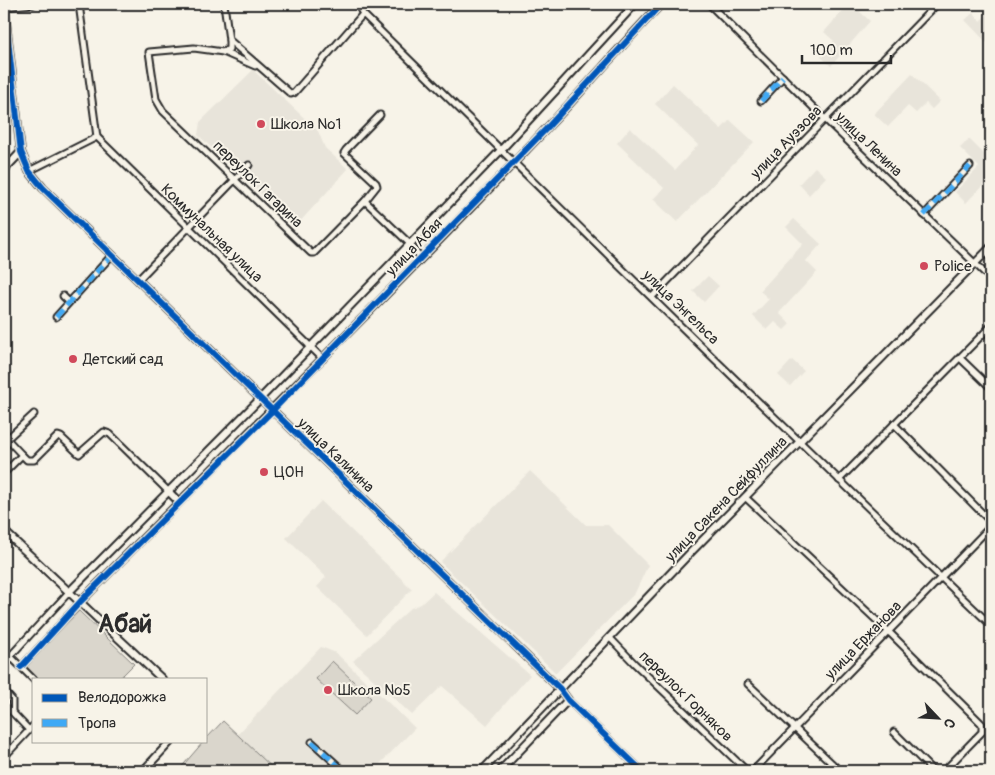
<svg xmlns="http://www.w3.org/2000/svg" width="995" height="775" font-family="Pangolin,sans-serif">
  <rect width="100%" height="100%" fill="#f7f3e8"/>
  <filter id="ink" filterUnits="userSpaceOnUse"><feTurbulence type="fractalNoise" baseFrequency=".02" numOctaves="2"/><feDisplacementMap in="SourceGraphic" scale="10" xChannelSelector="R" yChannelSelector="G"/><feConvolveMatrix kernelMatrix="1 2 1 2 8 2 1 2 1" color-interpolation-filters="sRGB"/></filter>
  <g filter="url(#ink)">
    <g fill="#e8e4da">
      <path d="M849,4H858L863,8L860,12L870,21L831,66L821,57L834,41L824,32Z"/>
      <path d="M973,13L980,21L987,14L991,18V47L965,20Z"/>
      <path d="M253,70L318,131L325,148L348,169L296,226L198,135L200,122Z"/>
      <path d="M912,74L940,101L932,109L926,103L916,113L908,106L888,127L874,114Z"/>
      <path d="M673,84L721,129L730,120L754,142L677,222L653,199L664,188L617,143L630,128L675,170L698,145L655,104Z"/>
      <path d="M969,139L991,161V177L966,203L955,192L979,167L960,148Z"/>
      <path d="M815,167L826,177L809,195L799,184Z"/>
      <path d="M794,219L821,244L806,261L817,272L779,313L790,324L784,330L775,322L767,330L753,316L769,299L760,291L803,244L786,227Z"/>
      <path d="M708,276L719,286L704,302L693,291Z"/>
      <path d="M792,360L804,371L790,386L778,375Z"/>
      <path d="M530,471L586,525H608L648,565L635,593L556,673L440,562Z"/>
      <path d="M321,501L412,589L367,635L317,587L326,577L286,538Z"/>
      <path d="M434,592L530,675L487,725L442,686L412,715L353,661L411,608L421,604Z"/>
      <path d="M321,647L336,653L415,728L373,771H276L237,735Z"/>
    </g>
    <g fill="#dad6cc" stroke="#82807c">
      <path d="M79,611L134,664L119,679H37L24,667Z"/>
      <path d="M332,661L371,698L355,715L316,679Z"/>
      <path d="M223,721L276,771H178L204,741H206V739Z"/>
    </g>
    <g fill="none" stroke-linecap="round" stroke-linejoin="round">
      <defs>
        <g id="minor">
          <path d="M79,4L97,137L323,359"/>
          <path d="M224,4L229,40L291,94L294,93L363,14"/>
          <path d="M357,4L363,14C571,219 779,424 991,625"/>
          <path d="M709,4L825,119L991,279"/>
          <path d="M4,7L33,4"/>
          <path d="M229,40V49L223,52L194,48L149,52L156,99L163,111L311,253H314L365,201L410,244L421,258"/>
          <path d="M223,52L255,66"/>
          <path d="M761,101L783,77"/>
          <path d="M29,171L97,137"/>
          <path d="M365,201L377,186L376,183L344,153L346,150L380,115"/>
          <path d="M924,215L970,166"/>
          <path d="M138,280L249,165"/>
          <path d="M63,296L69,302"/>
          <path d="M652,297L937,4"/>
          <path d="M56,317L112,255"/>
          <path d="M960,358L991,388"/>
          <path d="M894,424L991,522"/>
          <path d="M22,455L7,439L34,414"/>
          <path d="M4,473L22,455L27,460H34L58,436L61,437L79,454L104,432L110,434L168,491"/>
          <path d="M839,480L991,326"/>
          <path d="M745,497L889,632L982,724V732L944,771"/>
          <path d="M610,638L635,664L747,771"/>
          <path d="M10,656L34,680"/>
          <path d="M4,663L70,591"/>
          <path d="M21,667L81,601"/>
          <path d="M748,684L840,771"/>
          <path d="M4,691L12,700V712L29,730"/>
          <path d="M568,700L642,771"/>
          <path d="M894,732L933,771"/>
          <path d="M312,742L344,771"/>
          <path d="M4,757L34,725"/>
          <path d="M13,771L15,769"/>
          <path d="M753,771L991,526"/>
        </g>
        <g id="tertiary">
          <path d="M4,6L21,152L29,171L43,188L560,689L568,700L500,771"/>
          <path d="M4,170L21,152"/>
          <path d="M168,491L179,502"/>
          <path d="M4,531L162,679"/>
          <path d="M70,591L260,399L501,150L635,4"/>
          <path d="M81,601C236,445 393,290 545,130C584,89 622,45 661,4"/>
          <path d="M143,771L171,741"/>
          <path d="M482,771L691,552L991,247"/>
        </g>
      </defs>
      <use href="#minor" stroke="#2b2b2b" stroke-width="9"/>
      <use href="#tertiary" stroke="#2b2b2b" stroke-width="10"/>
      <use href="#minor" stroke="#f7f3e8" stroke-width="5"/>
      <use href="#tertiary" stroke="#f7f3e8" stroke-width="6"/>
      <g stroke="#3fa9f5" stroke-width="5" stroke-dasharray="10 5" stroke-linecap="butt">
        <path d="M761,101L783,77"/>
        <path d="M924,215L970,166"/>
        <path d="M56,317L112,255"/>
        <path d="M312,742L344,771"/>
        <path d="M13,771L15,769"/>
      </g>
      <defs>
        <g id="cycleway">
          <path d="M4,6L21,152L29,171L43,188L560,689L568,700L642,771"/>
          <path d="M21,667L81,601L272,411L546,129L661,4"/>
        </g>
      </defs>
      <use href="#cycleway" stroke="#f7f3e8" stroke-width="9"/>
      <use href="#cycleway" stroke="#0057b8" stroke-width="6"/>
    </g>
  </g>
  <g fill="#d1495b" stroke="#f7f3e8" stroke-width="2">
    <circle cx="261" cy="124" r="5"/>
    <circle cx="924" cy="266" r="5"/>
    <circle cx="73" cy="359" r="5"/>
    <circle cx="264" cy="472" r="5"/>
    <circle cx="328" cy="690" r="5"/>
  </g>
  <g text-anchor="middle" stroke-width="4" stroke-linejoin="round" paint-order="stroke">
    <g font-size="15" fill="#2b2b2b" stroke="#f7f3e8" text-anchor="start">
      <text x="271" y="129">Школа №1</text>
      <text x="934" y="271">Police</text>
      <text x="83" y="364">Детский сад</text>
      <text x="274" y="477">ЦОН</text>
      <text x="338" y="695">Школа №5</text>
    </g>
    <g font-size="15" fill="#2b2b2b" stroke="#f7f3e8">
      <text transform="translate(786 142) rotate(-46)" y="5">улица Ауэзова</text>
      <text transform="translate(869 144) rotate(44)" y="5">улица Ленина</text>
      <text transform="translate(258 184) rotate(44)" y="5">переулок Гагарина</text>
      <text transform="translate(212 233) rotate(44)" y="5">Коммунальная улица</text>
      <text transform="translate(414 247) rotate(-46)" y="5">улица Абая</text>
      <text transform="translate(681 307) rotate(44)" y="5">улица Энгельса</text>
      <text transform="translate(336 455) rotate(44)" y="5">улица Калинина</text>
      <text transform="translate(726 499) rotate(-46)" y="5">улица Сакена Сейфуллина</text>
      <text transform="translate(863 640) rotate(-46)" y="5">улица Ержанова</text>
      <text transform="translate(686 696) rotate(44)" y="5">переулок Горняков</text>
    </g>
    <g font-size="25" font-weight="bold" fill="#2b2b2b" stroke="#f7f3e8">
      <text x="125" y="632">Абай</text>
    </g>
  </g>
  <rect width="995" height="775" fill="none" stroke="#f7f3e8" stroke-width="20"/>
  <rect x="10" y="10" width="975" height="755" fill="none" stroke="#2b2b2b" stroke-width="2" filter="url(#ink)"/>
  <rect x="32" y="678" width="175" height="65" fill="#f7f3e8" stroke="#a5a39c"/>
  <rect x="42" y="694" width="25" height="8" fill="#0057b8" stroke="#a5a39c"/>
  <text x="78" y="702" font-size="15" fill="#2b2b2b">Велодорожка</text>
  <rect x="42" y="719" width="25" height="8" fill="#3fa9f5" stroke="#a5a39c"/>
  <text x="78" y="728" font-size="15" fill="#2b2b2b">Тропа</text>
  <g transform="translate(938 718) rotate(115)" stroke="#f7f3e8" stroke-width="4" paint-order="stroke">
  <path d="M0-4L9 19L0 12L-9 19Z" fill="#2b2b2b"/>
  <text y="-8" font-size="14" font-weight="bold" text-anchor="middle" fill="#2b2b2b">С</text>
  </g>
  <path d="M802 55v8h89v-8" fill="none" stroke="#2b2b2b" stroke-width="2.5"/>
  <text x="810" y="55" font-size="15" fill="#2b2b2b" stroke="#f7f3e8" stroke-width="4" paint-order="stroke">100 m</text>
</svg>
